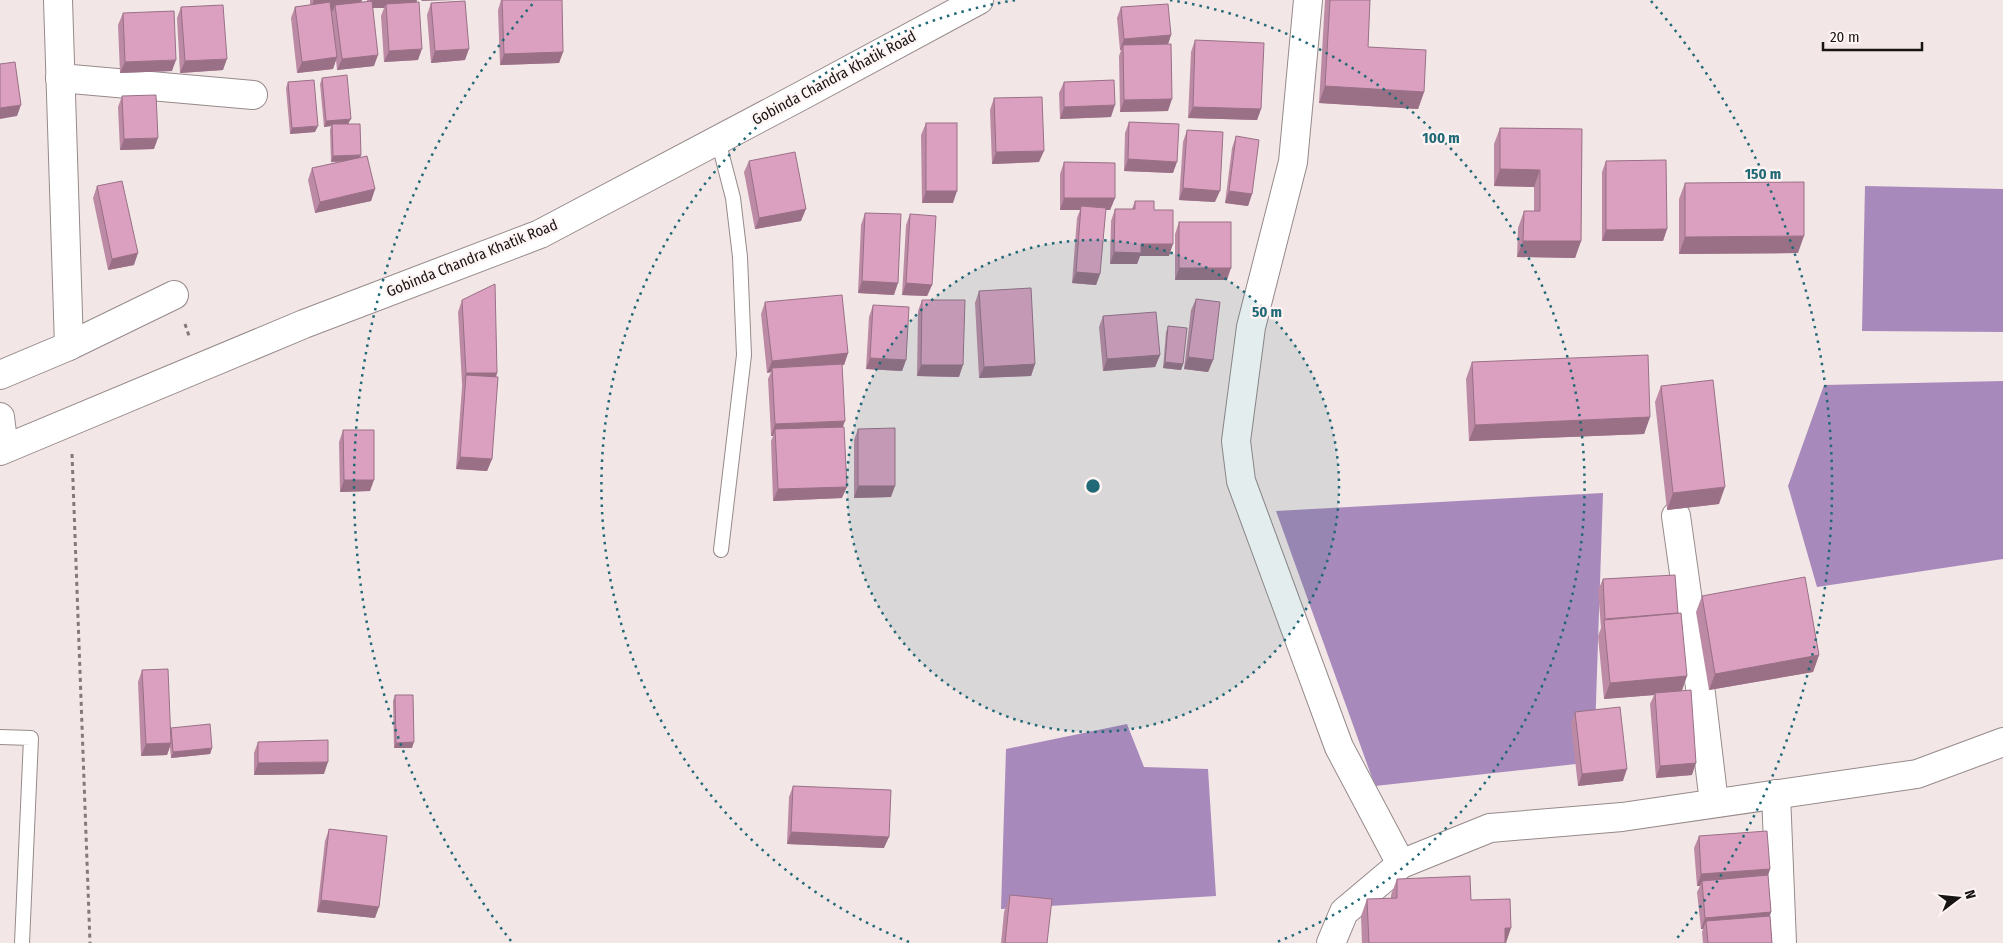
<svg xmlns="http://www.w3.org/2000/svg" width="2003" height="943" font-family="'Fira Sans Condensed',sans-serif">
  <rect width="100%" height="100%" fill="#f3e6e6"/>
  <g fill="#a889bb">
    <path d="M1865,186L2003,189V332L1862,331Z"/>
    <path d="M2003,381V559L1817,587L1788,486L1824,385Z"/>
    <path d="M1603,493L1594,762L1375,786L1276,511Z"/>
    <path d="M1127,724L1144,767L1208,769L1216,896L1001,909L1006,749Z"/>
  </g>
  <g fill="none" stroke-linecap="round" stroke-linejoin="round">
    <defs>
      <g id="service">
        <path d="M718,140L733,198L740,257L744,355L721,550"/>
        <path d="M0,737L31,738L22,943"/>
      </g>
      <g id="minor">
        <path d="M1308,0L1293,162L1251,327L1236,441L1241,481L1339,747L1401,864"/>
        <path d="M60,78L253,95"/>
        <path d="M69,346L174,295"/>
        <path d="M0,375L69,346L58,0"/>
        <path d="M0,417L4,449"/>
        <path d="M1676,516L1701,694L1714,803"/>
        <path d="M1776,794L1782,943"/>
      </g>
      <path id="tertiary" d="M1331,943L1344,912L1401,864L1490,828L1622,817L1917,774L2003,742"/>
      <path id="secondary" d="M0,451L304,324L540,234L801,96L979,0"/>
    </defs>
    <use href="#service" stroke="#968a8a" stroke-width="16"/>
    <use href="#minor" stroke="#968a8a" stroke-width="30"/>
    <use href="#tertiary" stroke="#968a8a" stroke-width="30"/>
    <use href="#secondary" stroke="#968a8a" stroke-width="30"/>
    <g stroke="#827979" stroke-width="3" stroke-dasharray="4 4" stroke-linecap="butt">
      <path d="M185,324L190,339"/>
      <path d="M72,454L90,943"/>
    </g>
    <use href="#service" stroke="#fff" stroke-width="14"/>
    <use href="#minor" stroke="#fff" stroke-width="28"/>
    <use href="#tertiary" stroke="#fff" stroke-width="28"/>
    <use href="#secondary" stroke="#fff" stroke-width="28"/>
  </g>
  <g fill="#bc8aa4">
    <path d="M310,0H362L361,2H367V0H417L416,2L418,60L384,62L381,16L384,8H372L374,66L337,70L336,60L333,69L297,73L291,18L295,7L310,5Z"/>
    <path d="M501,0H562L563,52L559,63L500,65L498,10Z"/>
    <path d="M1325,0H1370L1368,47L1424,92L1418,109L1319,103Z"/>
    <path d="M431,3L465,60L431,63L427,15Z"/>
    <path d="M181,7L223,70L180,73L177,18Z"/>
    <path d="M1121,7L1171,35L1168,44V111L1120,112L1119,56L1121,50H1120L1117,18Z"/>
    <path d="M123,13L172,71L120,73L118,25Z"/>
    <path d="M1195,40L1261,109L1257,120L1188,118L1191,52Z"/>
    <path d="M322,78L349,124L361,155L360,157L375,189L371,201L315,213L308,180L312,168L343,161L331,162L330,130L331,126L324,127L320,84Z"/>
    <path d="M288,82L315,132L290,134L286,88Z"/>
    <path d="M1064,82L1111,117L1060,119L1059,93Z"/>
    <path d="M122,96L154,149L120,150L118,107Z"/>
    <path d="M994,98L1039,162L992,164L990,110Z"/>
    <path d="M1129,122L1173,173L1124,171L1125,133Z"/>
    <path d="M926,123L953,203H922L921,135Z"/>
    <path d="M1500,128L1582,129L1581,241L1575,258L1517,257L1518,228L1524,211H1534V187L1494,186V144Z"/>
    <path d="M1187,130L1215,202L1179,200L1183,142Z"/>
    <path d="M1236,136L1252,194L1248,206L1225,203L1232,148Z"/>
    <path d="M749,161L801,221L755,229L744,172Z"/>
    <path d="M1606,161L1667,229L1663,241H1602V172Z"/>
    <path d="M1064,162L1115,198L1110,210H1105L1100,274L1096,285L1072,283L1077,218L1080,210H1060V174Z"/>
    <path d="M1685,183L1798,253L1679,254V199Z"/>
    <path d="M97,186L134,265L108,270L93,198Z"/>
    <path d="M1135,201L1154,210L1169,256H1140L1137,264H1110L1111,221L1115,209H1132Z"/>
    <path d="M865,213L894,295L858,293L861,225Z"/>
    <path d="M910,214L932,285L927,296L902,295L906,225Z"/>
    <path d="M1179,222L1227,280H1175V234Z"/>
    <path d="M979,291L1035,364L1031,376L979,378L975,303Z"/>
    <path d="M1196,299L1213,360L1208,372L1184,369L1191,310Z"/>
    <path d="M462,300L497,373L496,377L492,459L487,471L456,469L462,387V384L458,312Z"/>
    <path d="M922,300L959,377L917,376L918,311Z"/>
    <path d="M765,302L848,353L844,365H842V498L773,501L771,441L773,436H771L768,379L771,372L767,373L761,314Z"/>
    <path d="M873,305L906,360L902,371L866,369L869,317Z"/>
    <path d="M1103,316L1160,355L1155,367L1103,371L1099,327Z"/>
    <path d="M1168,326L1183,364L1181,370L1163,368L1166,332Z"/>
    <path d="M1472,362L1650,417L1644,434L1469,441L1466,379Z"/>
    <path d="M1661,386L1719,504L1667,510L1655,402Z"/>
    <path d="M858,429L891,497L854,498V440Z"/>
    <path d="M343,430L370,491L340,492L339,442Z"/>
    <path d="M1603,579L1678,613L1687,676L1682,691L1692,775L1656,778L1650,704L1654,695L1604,699L1598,636L1601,628L1598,590Z"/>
    <path d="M1702,596L1819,655L1813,672L1709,690L1696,612Z"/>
    <path d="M142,670L171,728L212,748L210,754L171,758L170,747L167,755L141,756L138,682Z"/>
    <path d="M395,695L412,748H394L393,701Z"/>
    <path d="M1575,712L1623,781L1578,786L1571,724Z"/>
    <path d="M258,742L324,774L254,775V753Z"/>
    <path d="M793,786L884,848L787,844L789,797Z"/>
    <path d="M329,829L375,918L317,912L325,841Z"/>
    <path d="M1699,836L1770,869L1768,876L1771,912L1770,916L1772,943H1703L1702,932L1703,929H1701L1697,892L1700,886H1697L1694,848Z"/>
    <path d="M1397,879L1471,900L1506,943H1362L1361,916L1367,899H1391V895Z"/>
    <path d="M1010,895L1047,943H1001L1004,912Z"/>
  </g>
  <g fill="#997086">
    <path d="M314,0H362L358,10L335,5L333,11H310Z"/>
    <path d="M370,0H417L415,6L386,4L384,8H367Z"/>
    <path d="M422,0H455L421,1Z"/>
    <path d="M1171,35L1167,47L1123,45L1121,50H1120L1124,39Z"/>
    <path d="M422,49L418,60L384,62L389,51Z"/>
    <path d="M469,49L465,60L431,63L435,51Z"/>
    <path d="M563,52L559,63L500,65L504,54Z"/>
    <path d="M378,55L374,66L337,70L342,59Z"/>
    <path d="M337,57L333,69L297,73L302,62Z"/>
    <path d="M227,59L223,70L180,73L185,61Z"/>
    <path d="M176,60L172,71L120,73L125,62Z"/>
    <path d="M1325,86L1424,92L1418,109L1319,103Z"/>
    <path d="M1172,99L1168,111L1120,112L1124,100Z"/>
    <path d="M21,105L17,116L0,119V108Z"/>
    <path d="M1115,105L1111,117L1060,119L1064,107Z"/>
    <path d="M1193,107L1261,109L1257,120L1188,118Z"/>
    <path d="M351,119L348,124H332L331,126L324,127L326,121Z"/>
    <path d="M318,126L315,132L290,134L292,128Z"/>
    <path d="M158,138L154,149L120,150L124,139Z"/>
    <path d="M1044,151L1039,162L992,164L996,152Z"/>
    <path d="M361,155L359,161L331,162L333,156Z"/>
    <path d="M1128,159L1177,162L1173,173L1124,171Z"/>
    <path d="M1500,169L1540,170L1534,187L1494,186Z"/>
    <path d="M1183,188L1220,191L1215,202L1179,200Z"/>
    <path d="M375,189L371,201L315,213L320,202Z"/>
    <path d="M926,191H957L953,203H922Z"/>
    <path d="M1229,191L1252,194L1248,206L1225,203Z"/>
    <path d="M1064,198H1115L1110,210H1081V206L1080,210H1060Z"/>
    <path d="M806,209L801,221L755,229L759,218Z"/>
    <path d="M1667,229L1663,241H1602L1606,230Z"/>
    <path d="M1804,236L1798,253L1679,254L1685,237Z"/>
    <path d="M1523,241H1581L1575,258L1517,257Z"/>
    <path d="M1141,244H1173L1169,256H1140L1137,264H1110L1114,252Z"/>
    <path d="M138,253L134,265L108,270L112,259Z"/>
    <path d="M1179,268H1231L1227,280H1175Z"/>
    <path d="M1076,272L1100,274L1096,285L1072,283Z"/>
    <path d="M862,281L898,283L894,295L858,293Z"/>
    <path d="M906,283L932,285L927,296L902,295Z"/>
    <path d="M848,353L844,365L773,372L772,368L771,372L767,373L772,361Z"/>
    <path d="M1160,355L1155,367L1103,371L1107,359Z"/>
    <path d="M1188,357L1213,360L1208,372L1184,369Z"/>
    <path d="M870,358L906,360L902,371L866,369Z"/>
    <path d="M1165,362L1183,364L1181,370L1163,368Z"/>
    <path d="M1035,364L1031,376L979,378L984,367Z"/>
    <path d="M921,365H963L959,377L917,376Z"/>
    <path d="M466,373H497L493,385L466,375L462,384Z"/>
    <path d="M1650,417L1644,434L1469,441L1475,425Z"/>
    <path d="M845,421L841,432L775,429L773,436H771L775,424Z"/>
    <path d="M460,457L492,459L487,471L456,469Z"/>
    <path d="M344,480H374L370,491L340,492Z"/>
    <path d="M858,486H895L891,497L854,498Z"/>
    <path d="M847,487L842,498L773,501L778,489Z"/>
    <path d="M1725,487L1719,504L1667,510L1673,493Z"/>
    <path d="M1819,655L1813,672L1709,690L1715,674Z"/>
    <path d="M1687,676L1681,692L1655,693L1654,695L1604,699L1610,683Z"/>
    <path d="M414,742L412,748H394L396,743Z"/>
    <path d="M171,743L167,755L141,756L146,744Z"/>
    <path d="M212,748L210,754L171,758L173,752Z"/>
    <path d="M328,762L324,774L254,775L258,763Z"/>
    <path d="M1696,763L1692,775L1656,778L1660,766Z"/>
    <path d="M1627,769L1623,781L1578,786L1582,774Z"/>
    <path d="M791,832L889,837L884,848L787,844Z"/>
    <path d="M1770,869L1766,881H1702L1700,886H1697L1701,874Z"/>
    <path d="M321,900L379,907L375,918L317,912Z"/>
    <path d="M1771,912L1767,924L1706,921L1703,929H1701L1705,918Z"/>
    <path d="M1505,928H1511L1506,943H1499Z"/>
  </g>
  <g fill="#dba0bf" stroke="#997086">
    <path d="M502,0H562L563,52L504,54Z"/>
    <path d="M1330,0H1370L1368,47L1426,50L1424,92L1325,86Z"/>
    <path d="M372,1L378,55L342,59L335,5Z"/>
    <path d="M465,1L469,49L435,51L431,3Z"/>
    <path d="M330,2L337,57L302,62L295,7Z"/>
    <path d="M419,2L422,49L389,51L386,4Z"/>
    <path d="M1168,4L1171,35L1124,39L1121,7Z"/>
    <path d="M223,5L227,59L185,61L181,7Z"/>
    <path d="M174,11L176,60L125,62L123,13Z"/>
    <path d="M1195,40L1264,43L1261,109L1193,107Z"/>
    <path d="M1171,44L1172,99L1124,100L1123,45Z"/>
    <path d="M15,62L21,105L0,108V64Z"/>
    <path d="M347,75L351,119L326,121L322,78Z"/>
    <path d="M314,80L318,126L292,128L288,82Z"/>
    <path d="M1114,80L1115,105L1064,107V82Z"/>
    <path d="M156,95L158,138L124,139L122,96Z"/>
    <path d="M1042,97L1044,151L996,152L994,98Z"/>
    <path d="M1129,122L1179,124L1177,162L1128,159Z"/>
    <rect x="926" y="123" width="31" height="68"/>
    <path d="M332,124H360L361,155L333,156Z"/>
    <path d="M1500,128L1582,129L1581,241H1523L1524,211H1540V170L1500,169Z"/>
    <path d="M1187,130L1223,132L1220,191L1183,188Z"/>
    <path d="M1236,136L1259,140L1252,194L1229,191Z"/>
    <path d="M795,152L806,209L759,218L749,161Z"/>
    <path d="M367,156L375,189L320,202L312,168Z"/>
    <path d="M1666,160L1667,229L1606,230V161Z"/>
    <path d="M1064,162L1115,163V198H1064Z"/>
    <path d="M122,181L138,253L112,259L97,186Z"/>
    <path d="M1804,182V236L1685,237V183Z"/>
    <path d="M1135,201H1154V210H1173V244H1141V253L1114,252L1115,209H1135Z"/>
    <path d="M1081,206L1106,208L1100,274L1076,272Z"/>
    <path d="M865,213L901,214L898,283L862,281Z"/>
    <path d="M910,214L936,216L932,285L906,283Z"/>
    <rect x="1179" y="222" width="52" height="46"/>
    <path d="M495,284L497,373H466L462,300Z"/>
    <path d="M1031,288L1035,364L984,367L979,291Z"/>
    <path d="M842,295L848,353L772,361L765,302Z"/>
    <path d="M1196,299L1220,302L1213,360L1188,357Z"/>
    <path d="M922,300H965L963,365H921Z"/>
    <path d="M873,305L909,307L906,360L870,358Z"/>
    <path d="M1156,312L1160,355L1107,359L1103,316Z"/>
    <path d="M1168,326L1187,328L1183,364L1165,362Z"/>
    <path d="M1648,355L1650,417L1475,425L1472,362Z"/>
    <path d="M842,364L845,421L775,424L772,368Z"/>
    <path d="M466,375L498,377L492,459L460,457Z"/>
    <path d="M1713,380L1725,487L1673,493L1661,386Z"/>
    <path d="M844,427L847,487L778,489L775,429Z"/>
    <path d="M895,428V486H858V429Z"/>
    <path d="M343,430H374V480H344Z"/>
    <path d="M1675,575L1678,613L1605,619L1603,579Z"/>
    <path d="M1805,577L1819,655L1715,674L1702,596Z"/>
    <path d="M1681,613L1687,676L1610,683L1604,620Z"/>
    <path d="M168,669L171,743L146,744L142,670Z"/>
    <path d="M1691,690L1696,763L1660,766L1655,693Z"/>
    <path d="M395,695H413L414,742L396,743Z"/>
    <path d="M1620,707L1627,769L1582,774L1575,712Z"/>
    <path d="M210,724L212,748L173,752L171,728Z"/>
    <path d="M328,740V762L258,763V742Z"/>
    <path d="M793,786L891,790L889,837L791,832Z"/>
    <path d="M329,829L387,836L379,907L321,900Z"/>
    <path d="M1767,831L1770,869L1701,874L1699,836Z"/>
    <path d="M1768,875L1771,912L1705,918L1702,881Z"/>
    <path d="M1470,876L1471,900L1510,899L1511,928H1505V943H1369L1367,899L1397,898V879Z"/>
    <path d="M1010,895L1052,899L1047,943H1005Z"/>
    <path d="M1770,916L1772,943H1708L1706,921Z"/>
  </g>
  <circle cx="1093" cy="486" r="246" fill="#216976" fill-opacity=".12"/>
  <g fill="none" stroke="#216976" stroke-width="2.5" stroke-dasharray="2.5 5">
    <circle cx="1093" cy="486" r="246"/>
    <path d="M909 942A492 492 0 0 1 1016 0M1170 0A492 492 0 0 1 1277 942"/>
    <path d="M511 941A739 739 0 0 1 535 1M1651 1A739 739 0 0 1 1675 941"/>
  </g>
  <g text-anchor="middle" stroke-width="4.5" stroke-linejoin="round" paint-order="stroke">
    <g font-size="15" fill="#191414" stroke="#fef4f4">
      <text transform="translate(834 78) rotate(-28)" y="5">Gobinda Chandra Khatik Road</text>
      <text transform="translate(472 258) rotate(-22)" y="5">Gobinda Chandra Khatik Road</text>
    </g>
  </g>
  <circle cx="1093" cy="486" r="8" fill="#216976" stroke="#fef4f4" stroke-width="2.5"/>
  <g font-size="15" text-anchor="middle" font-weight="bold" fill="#216976" stroke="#fef4f4" stroke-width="4.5" stroke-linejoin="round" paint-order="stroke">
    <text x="1441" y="143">100 m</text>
    <text x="1763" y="179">150 m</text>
    <text x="1267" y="317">50 m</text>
  </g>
  <g transform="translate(1958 898) rotate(74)" stroke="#fef4f4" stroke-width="4" paint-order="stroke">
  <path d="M0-4L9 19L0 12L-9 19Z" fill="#191414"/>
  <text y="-8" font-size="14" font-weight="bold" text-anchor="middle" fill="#191414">N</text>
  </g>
  <path d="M1823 42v8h99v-8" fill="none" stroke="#191414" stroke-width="2.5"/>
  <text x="1830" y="42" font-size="15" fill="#191414" stroke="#fef4f4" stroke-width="4" paint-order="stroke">20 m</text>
</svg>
